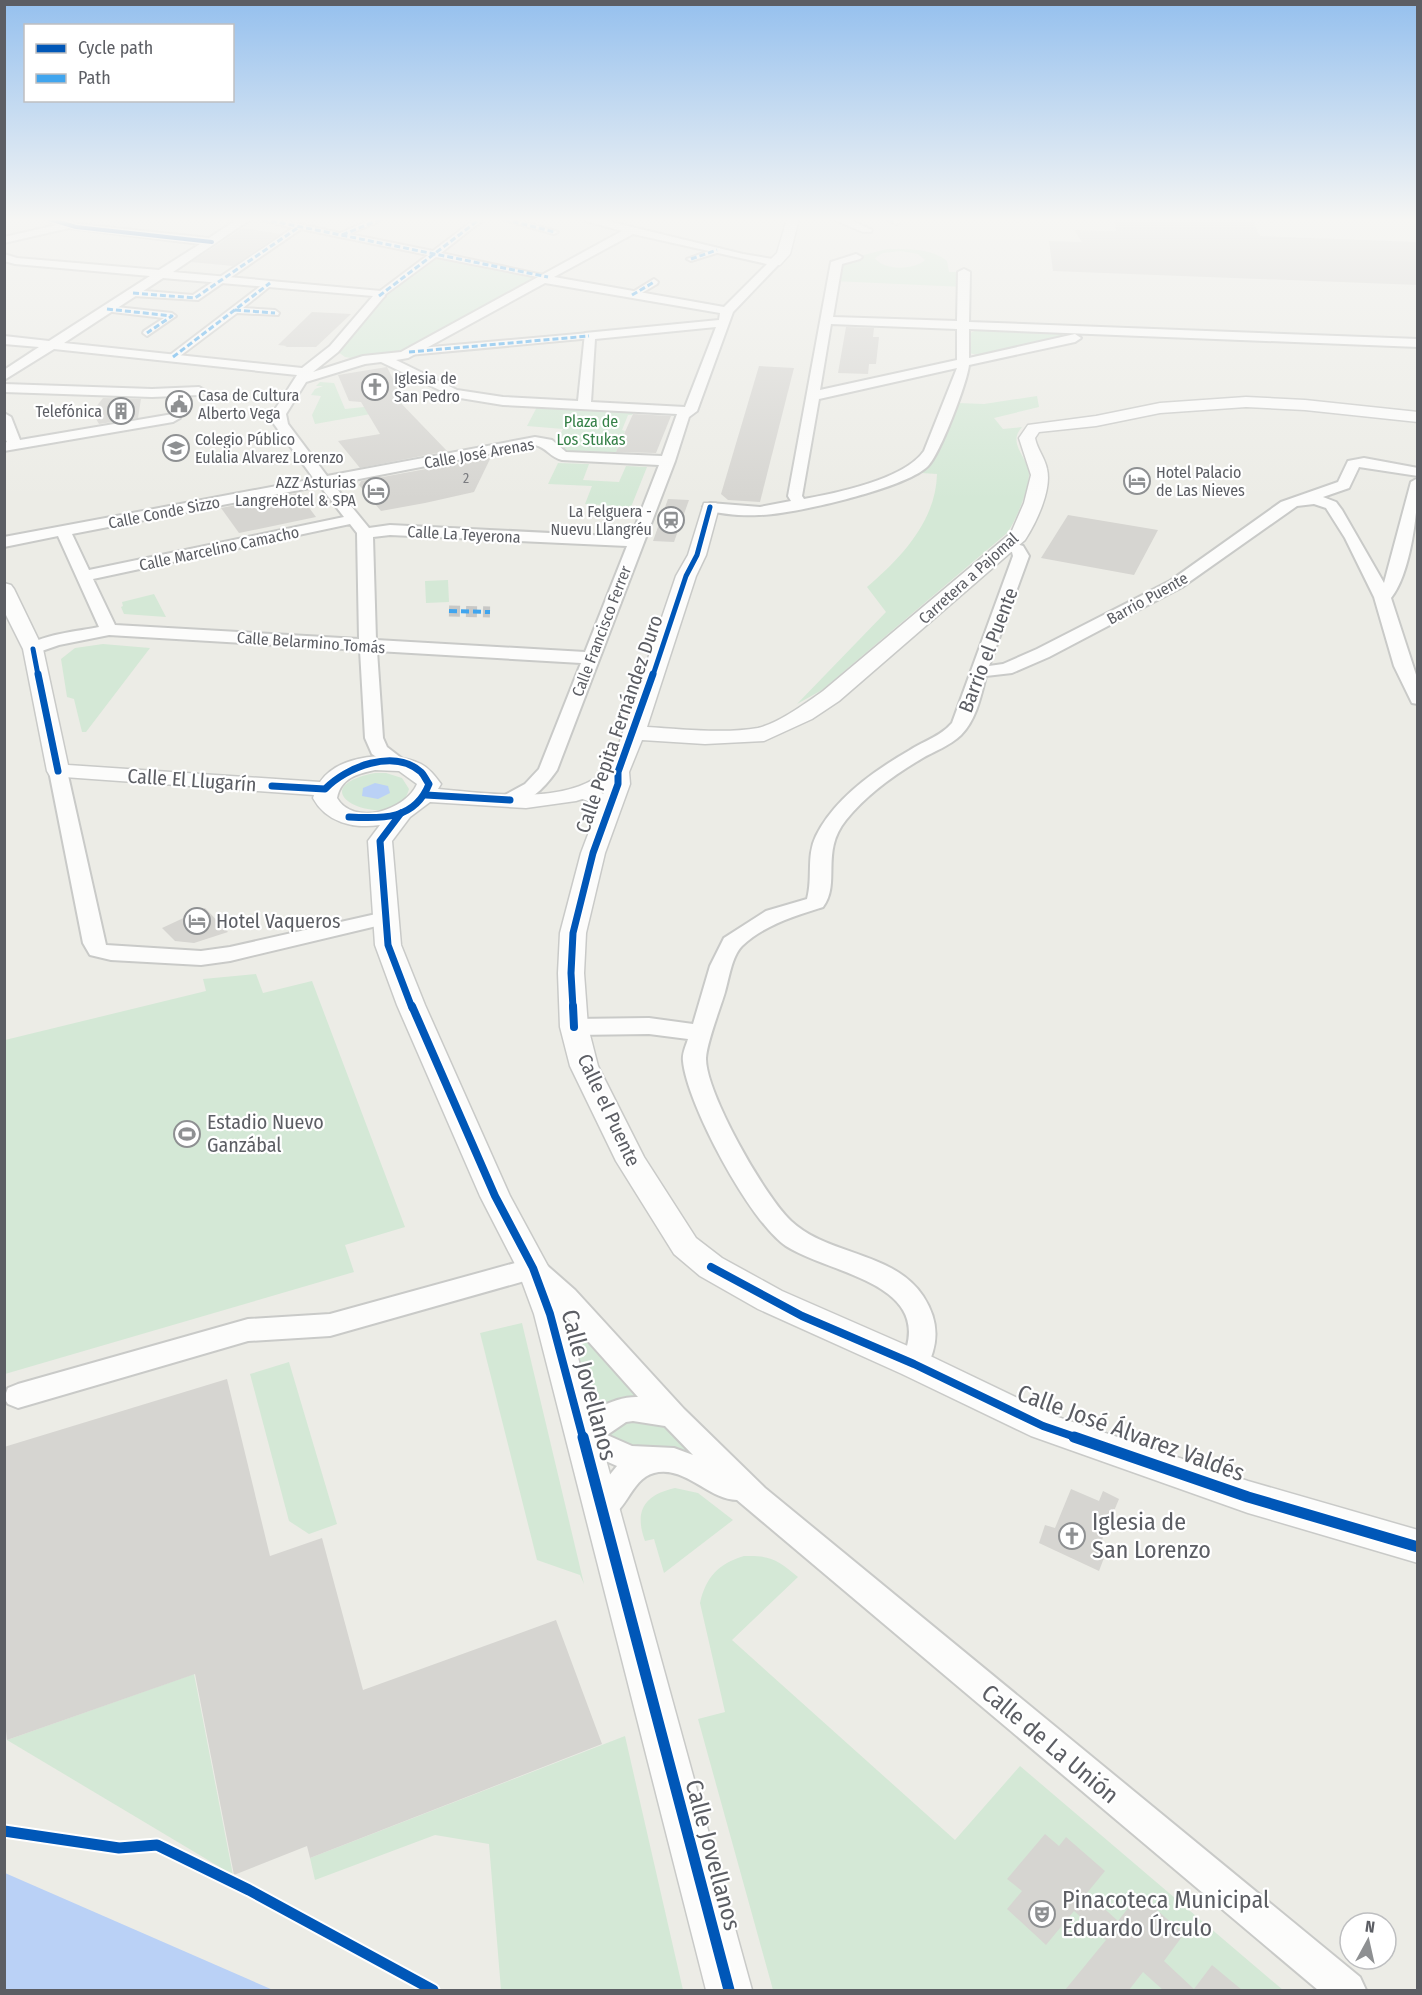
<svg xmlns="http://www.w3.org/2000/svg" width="1422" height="1995" font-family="'Fira Sans Condensed',sans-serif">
  <rect width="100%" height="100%" fill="#ecece6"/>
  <g fill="#d4e8d6" fill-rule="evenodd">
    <path d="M887,249C908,249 931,248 947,261L949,272H964V287L833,281L837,262ZM901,251L918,254L925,260C915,270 883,271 875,258L883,253Z"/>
    <path d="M434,254L548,277L404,355L363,360L345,357L334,349L379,296Z"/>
    <path d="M977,330L1058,333L1063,335L1059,338L982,356L969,353L970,333Z"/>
    <path d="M320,382L334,383L345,409L401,403L404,408L315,424L312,415L321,396L311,395L315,389L323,386H316Z"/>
    <path d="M1037,396L1039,407L994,418L1003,429L1022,427C1006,444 1030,459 1029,475C1028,491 1016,521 1007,533L822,690L797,704L886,612L867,587C901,558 936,521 937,474L921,473C942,459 949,426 958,403L984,404Z"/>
    <path d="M539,403L634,412L632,415H628L622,430L625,431L614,457L568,455L554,445L563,429L527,426Z"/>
    <path d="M558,463L589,464L583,480L619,482L626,466L647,467L631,507L585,504L592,486L548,484Z"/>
    <path d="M448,580L449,602L426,603L425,581Z"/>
    <path d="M154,594L166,617L124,614L121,607L123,606L122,602Z"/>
    <path d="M103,644L150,648L86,732H82L74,699L67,697L61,659L75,648Z"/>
    <path d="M375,773H386L402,778L409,789C397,837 289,790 375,773Z"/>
    <path d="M256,974L263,993L312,981L405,1227L345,1245L354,1272L5,1374V1040L206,991L203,979Z"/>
    <path d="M564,1307L648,1400L596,1415Z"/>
    <path d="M522,1323L584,1584L580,1575L537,1560L480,1333Z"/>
    <path d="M289,1362L337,1524L309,1534L289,1521L250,1374Z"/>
    <path d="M626,1419L663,1423L711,1465L627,1446L613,1440L610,1434L612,1428Z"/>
    <path d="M675,1488L698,1493L733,1520L664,1573L654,1539L645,1541C634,1511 644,1495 675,1488Z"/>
    <path d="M744,1556C770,1555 778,1560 798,1577L732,1640L955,1840L1020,1766L1283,1990H773L698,1719L725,1712L700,1603C706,1577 718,1564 744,1556Z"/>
    <path d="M194,1674L233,1875L7,1740Z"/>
    <path d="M625,1736L683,1990H501L489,1844L435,1835L315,1880L310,1858Z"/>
  </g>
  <g fill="#bad1f6">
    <path d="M375,783L388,786L390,793L378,799L362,796L363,788Z"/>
    <path d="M5,1873L273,1990H5Z"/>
  </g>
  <g fill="#d6d5d1">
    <path d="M1115,219L1253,221L1260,236L1418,242V285L1053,271L1049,241L1082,242L1074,230L1116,231Z"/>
    <path d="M243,228L280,234L233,266L191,262Z"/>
    <path d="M312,312L351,314L316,347H285L287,346L278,345Z"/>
    <path d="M846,327L874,328L873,337H879L876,364H869L868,374L838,373Z"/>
    <path d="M759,366L794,368L760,502L728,500L721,494Z"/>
    <path d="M387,367L401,395L394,396L447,451L360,468L338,441L380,434L361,402L349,401L338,375Z"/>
    <path d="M103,398L141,399L138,418L99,424L92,412Z"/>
    <path d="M633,414L671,416L656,453L616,452Z"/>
    <path d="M491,457L474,492L425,503L381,511L359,485L361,481Z"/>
    <path d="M298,493L316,517L239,533L221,508Z"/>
    <path d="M668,499L689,500L674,542L653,541Z"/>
    <path d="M1068,515L1158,530L1134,575L1041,558Z"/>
    <path d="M205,908L228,932L194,943L175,941L162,928Z"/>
    <path d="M227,1379L270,1556L322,1538L363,1690L556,1620L602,1744L310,1858L307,1846L234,1875L195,1674L7,1740L4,1713V1447Z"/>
    <path d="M1071,1489L1099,1501L1103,1491L1119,1499L1099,1547L1107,1550L1099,1571L1039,1543L1045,1525L1055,1528Z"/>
    <path d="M1045,1834L1059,1846L1066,1837L1105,1871L1087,1893L1118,1921L1139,1894L1184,1934L1164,1961L1194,1989L1212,1965L1242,1990H1163L1143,1972L1129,1990H1065L1106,1940L1074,1911L1046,1945L1007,1909L1022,1891L1007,1879Z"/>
  </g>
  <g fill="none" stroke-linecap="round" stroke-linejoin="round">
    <path stroke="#c8c8c6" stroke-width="11" stroke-dasharray="11 6" stroke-linecap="butt" d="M449,611L490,612"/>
    <defs>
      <g id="pedestrian">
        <path d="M258,219H276L340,233L373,219H385L349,234L433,251L475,219H484L441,253L552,277L548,279L436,257L379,299L376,298V294L428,255L301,229L198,300L133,296L129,293L133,290L193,295L293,228Z"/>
        <path d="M500,219H515L558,232L554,234Z"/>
        <path d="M884,219H896L900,222L896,224Z"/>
        <path d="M717,248H720V252L691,261L687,259Z"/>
        <path d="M654,279L658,282L657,284L635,297L628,295Z"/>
        <path d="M267,281L274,283L243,308L275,310L279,313L278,315L237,313L176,359H170V355Z"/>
        <path d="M107,306L172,313L176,316L147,336L143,333L144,331L164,318L104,311L103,309Z"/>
        <path d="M589,333L592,334V338L409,355L404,352L409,349Z"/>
      </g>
      <g id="minor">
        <path d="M44,219H62L77,224L209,238L238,219H251L173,272L381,291L385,296L383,298L338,352L313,372L363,356L401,352L622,231L579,219H599L743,254L779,260V264L733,312L697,411L689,417L675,461L557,770C546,786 525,810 503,804L500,800L503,796L525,784L539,769L581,663L377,651L383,738L387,747L409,764L407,768H393L372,754L365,738L360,650L109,635L59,645L33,654L27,653L24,649C35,635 81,631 99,627L58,536L4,547V537L314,479L274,424L272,414L297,375L54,349L4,380V370L39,347L4,344V336L49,341L150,276L15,264L4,261V254L17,258L159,270L200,244L69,228L4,243V237L57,225ZM633,234L767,264L724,307L554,277ZM163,278L373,296L330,346L302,368L64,343ZM545,283L720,313L719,320L585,333L578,401L503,397L457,390L396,360L408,358ZM716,327L685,407L591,402L595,339ZM381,362L454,397L503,405L677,414L662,456L566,452L552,440L535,437L327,476L288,424L286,414L306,382L365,364ZM535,445C546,447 551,458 562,460L659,465L631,537L390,525L369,528L333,484ZM320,486L344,517L89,570L72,534ZM350,524L357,533L359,639L115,625L93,579ZM390,535L627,546L585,652L376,640L373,537Z"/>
        <path d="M832,219H848L872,230L871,232H863Z"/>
        <path d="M856,254L862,257L860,259L842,264L833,317L957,321L958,272L964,269L970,272L969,322L1418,339V347L969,329V358L1075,334L1081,338L1075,342L969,365C967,383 940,454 928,466C907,488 791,515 759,515C742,516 721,514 705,510L703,507L710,503L760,507L791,501L788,496L831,262ZM831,324L957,329V360L820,390ZM957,368L924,451C905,479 837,493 804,499L802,496L819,399Z"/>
        <path d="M4,384L152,389L199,387L206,391L199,395L152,397L4,392Z"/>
        <path d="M4,413L11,417L20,440L173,414L180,418L173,422L4,451V443L7,442L4,436Z"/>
        <path d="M1364,458L1418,468V476L1359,467L1349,488L1323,497L1336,502L1342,510L1384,583L1411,482L1418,478C1418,510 1411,573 1391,598L1418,681V704L1412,703L1394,666L1374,597L1345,538L1326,508L1314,504L1297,506L1182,587L1049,657L1012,673L986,676C981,696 976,720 961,735C950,746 934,751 921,759C894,775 866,795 846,820C820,852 841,883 823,907C795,916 764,925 742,946C732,956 729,978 725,992C720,1009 707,1042 706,1058C705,1092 765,1197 791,1221C828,1256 893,1251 923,1296C940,1322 939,1346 924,1372L914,1375L904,1372L900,1364C941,1283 831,1275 786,1246C750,1222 687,1104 683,1061C682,1053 686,1046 688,1039L649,1034L574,1035L566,1032L563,1027L566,1022L574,1019L649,1018L693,1024L710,966L724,938L766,911L807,899C813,878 806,856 816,836C834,799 875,770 910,750C924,741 941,736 952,723L1013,556L1012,552L1002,549L999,546L1002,543L1007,541L1023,546L1029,556L989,666L1003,664L1037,649L1170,581L1281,502L1338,482L1348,461Z"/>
        <path d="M58,765L65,767L67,771L106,945L201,951L230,947L385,912L393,913L396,918L393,923L385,924L230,961L201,965L111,960L90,955L83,943L49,771L51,767Z"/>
        <path d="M584,787L613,797L620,806L617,810H603L599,805L577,797L574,793L577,789Z"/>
        <path d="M533,1258L542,1261L575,1290L684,1409L765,1488L1360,1977L1366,1990H1318L737,1500C709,1500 685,1465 654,1473C626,1480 625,1530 590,1517L586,1508L590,1499L617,1466L572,1446L567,1437C578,1415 614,1396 638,1397L555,1304L528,1280L330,1336L248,1341L18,1408L8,1404L4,1398L8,1388L18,1384L248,1319L330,1314ZM633,1421L665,1426L693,1455L674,1448L632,1446L607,1435L626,1422Z"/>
      </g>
      <g id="tertiary">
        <path d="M787,219H799L790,254L780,265H770L768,262L777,253Z"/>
        <path d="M1246,397L1305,400L1418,412V422L1305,410L1246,407L1160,413L1096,426L1039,432L1035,438C1037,449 1045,458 1047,469C1052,490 1036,523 1025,540L839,701L812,719L764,741L705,744L642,740L629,772L630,784L605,853L586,933L584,973L588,1027L598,1066L644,1157L696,1238L722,1258L782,1291L926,1354L1055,1416L1248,1481L1418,1530V1563L1248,1513L1031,1436L902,1374L758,1309L700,1276L674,1254L616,1161L570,1066L560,1027L558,973L560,933L581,853L604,792L576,801L526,808L430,802L410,817L392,841L401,945L425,1005L510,1196L549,1268L566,1314L752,1990H706L534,1314L517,1268L480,1196L397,1005L375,945L368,841L380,825C353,829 326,822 313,798L314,795L50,776L47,771L23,649L4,611V583L11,585L14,589L43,649L68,765L320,782C339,754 392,750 421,764C429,768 435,776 441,784L438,789C486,793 569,807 607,769C613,764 616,752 619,744L676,576L688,555L704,503H716L719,507L706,555L696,576L647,727C680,729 725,734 758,728C779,723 806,703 823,691L1011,533L1024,503L1031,475L1019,438L1028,425L1096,416L1160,403ZM375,770L399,771L417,784C406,810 354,827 337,798C341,778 357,774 375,770Z"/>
      </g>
    </defs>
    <use href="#pedestrian" stroke="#c9cac8" stroke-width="4"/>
    <use href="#minor" stroke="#c9cac8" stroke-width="4"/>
    <use href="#tertiary" stroke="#c9cac8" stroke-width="3"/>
    <use href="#pedestrian" fill="#fcfcfb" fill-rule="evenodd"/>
    <use href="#minor" fill="#fcfcfb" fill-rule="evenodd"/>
    <use href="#tertiary" fill="#fcfcfb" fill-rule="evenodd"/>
    <g stroke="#40a5ee" stroke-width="3" stroke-dasharray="6 3" stroke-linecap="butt">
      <path d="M262,219L548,277"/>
      <path d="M504,219L554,232"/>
      <path d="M888,219L896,222"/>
      <path d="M342,235L381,219"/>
      <path d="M691,259L717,250"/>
      <path d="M133,293L195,298L299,227"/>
      <path d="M632,295L654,282"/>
      <path d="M379,296L480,219"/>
      <path d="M107,309L172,316L147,333"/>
      <path d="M235,310L275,313"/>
      <path d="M409,352L589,336"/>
      <path d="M173,357L270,283"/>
    </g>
    <path stroke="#40a5ee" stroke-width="4" stroke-dasharray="8 4" stroke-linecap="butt" d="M449,611L490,612"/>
    <defs>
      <path id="cycleway-far4" d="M49,219L76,227L212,242"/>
      <g id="cycleway-far3">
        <path d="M33,649L38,675"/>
        <path d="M653,675L686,576L697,555L710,507"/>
      </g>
      <g id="cycleway-far2">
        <path d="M38,674L58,771"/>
        <path d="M272,786L325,789C346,767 394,748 421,772C424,775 426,780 429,784C415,820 382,819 349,817"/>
        <path d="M426,795L510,800"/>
        <path d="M401,813L380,841L388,945L412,1008"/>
        <path d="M573,1008L571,973L573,933L593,853L618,784V772L653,674"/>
      </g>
      <g id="cycleway-far1">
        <path d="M412,1006L495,1196L533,1268L550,1314L583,1438"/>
        <path d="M573,1006L574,1027"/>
        <path d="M711,1267L802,1316L914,1364L1043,1426L1078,1438"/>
      </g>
      <g id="cycleway">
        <path d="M583,1437L729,1990"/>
        <path d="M1074,1437L1248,1497L1418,1547"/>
        <path d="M4,1831L119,1848L157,1845L249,1890L433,1990"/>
      </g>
    </defs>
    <use href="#cycleway-far4" stroke="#fff" stroke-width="6"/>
    <use href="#cycleway-far3" stroke="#fff" stroke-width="8"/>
    <use href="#cycleway-far2" stroke="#fff" stroke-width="10"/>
    <use href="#cycleway-far1" stroke="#fff" stroke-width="12"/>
    <use href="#cycleway" stroke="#fff" stroke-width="15"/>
    <use href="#cycleway-far4" stroke="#0057b8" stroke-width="4"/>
    <use href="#cycleway-far3" stroke="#0057b8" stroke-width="5"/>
    <use href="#cycleway-far2" stroke="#0057b8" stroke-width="7"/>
    <use href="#cycleway-far1" stroke="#0057b8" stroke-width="8"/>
    <use href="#cycleway" stroke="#0057b8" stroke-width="11"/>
  </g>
  <linearGradient id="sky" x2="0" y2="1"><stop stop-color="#95c0ee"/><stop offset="0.44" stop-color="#f6f6f4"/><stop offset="1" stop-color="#f6f6f4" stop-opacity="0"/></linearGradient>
  <rect width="1422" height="499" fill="url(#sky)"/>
  <defs>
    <symbol id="church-ring" viewBox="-11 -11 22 22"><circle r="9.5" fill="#fff" stroke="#8e9092" stroke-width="1.5"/><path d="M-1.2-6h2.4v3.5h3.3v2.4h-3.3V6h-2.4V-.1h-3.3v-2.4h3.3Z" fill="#8e9092"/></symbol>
    <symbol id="civic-ring" viewBox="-11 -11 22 22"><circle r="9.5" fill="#fff" stroke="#8e9092" stroke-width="1.5"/><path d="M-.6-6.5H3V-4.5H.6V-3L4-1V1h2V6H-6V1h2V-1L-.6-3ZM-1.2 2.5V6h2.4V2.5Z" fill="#8e9092"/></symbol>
    <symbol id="building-ring" viewBox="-11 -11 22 22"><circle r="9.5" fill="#fff" stroke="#8e9092" stroke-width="1.5"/><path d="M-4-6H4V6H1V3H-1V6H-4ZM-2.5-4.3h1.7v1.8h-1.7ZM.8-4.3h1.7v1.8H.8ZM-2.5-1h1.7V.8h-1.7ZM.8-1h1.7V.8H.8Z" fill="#8e9092"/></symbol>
    <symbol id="school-ring" viewBox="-11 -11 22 22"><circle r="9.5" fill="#fff" stroke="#8e9092" stroke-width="1.5"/><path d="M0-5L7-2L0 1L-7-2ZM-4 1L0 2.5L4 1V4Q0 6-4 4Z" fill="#8e9092"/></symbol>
    <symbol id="hotel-ring" viewBox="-11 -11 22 22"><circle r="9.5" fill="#fff" stroke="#8e9092" stroke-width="1.5"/><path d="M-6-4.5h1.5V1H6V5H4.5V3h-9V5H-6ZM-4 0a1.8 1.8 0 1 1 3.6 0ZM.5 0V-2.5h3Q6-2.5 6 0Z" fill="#8e9092"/></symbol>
    <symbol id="station-ring" viewBox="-11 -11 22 22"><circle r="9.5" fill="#fff" stroke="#8e9092" stroke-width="1.5"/><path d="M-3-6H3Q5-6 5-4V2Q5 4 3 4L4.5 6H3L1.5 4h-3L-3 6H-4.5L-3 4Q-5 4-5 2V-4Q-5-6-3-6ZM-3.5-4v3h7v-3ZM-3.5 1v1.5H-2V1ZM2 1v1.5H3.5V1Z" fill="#8e9092"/></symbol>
    <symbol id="stadium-ring" viewBox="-11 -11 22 22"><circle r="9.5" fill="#fff" stroke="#8e9092" stroke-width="1.5"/><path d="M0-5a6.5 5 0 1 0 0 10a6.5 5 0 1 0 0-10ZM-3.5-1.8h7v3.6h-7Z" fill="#8e9092"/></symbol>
    <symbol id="theatre-ring" viewBox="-11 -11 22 22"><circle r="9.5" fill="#fff" stroke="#8e9092" stroke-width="1.5"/><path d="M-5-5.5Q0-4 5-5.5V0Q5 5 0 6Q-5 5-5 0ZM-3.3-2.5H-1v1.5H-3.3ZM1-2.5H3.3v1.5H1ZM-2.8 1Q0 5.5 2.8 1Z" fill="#8e9092"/></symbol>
  </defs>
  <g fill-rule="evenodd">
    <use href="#church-ring" x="360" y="372" width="30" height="30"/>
    <use href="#civic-ring" x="164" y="389" width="30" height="30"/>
    <use href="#building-ring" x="106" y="396" width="30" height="30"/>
    <use href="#school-ring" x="161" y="433" width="30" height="30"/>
    <use href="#hotel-ring" x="1122" y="466" width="30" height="30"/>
    <use href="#hotel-ring" x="361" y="476" width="30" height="30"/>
    <use href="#station-ring" x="656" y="505" width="30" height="30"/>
    <use href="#hotel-ring" x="182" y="906" width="30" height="30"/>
    <use href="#stadium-ring" x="172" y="1119" width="30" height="30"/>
    <use href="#church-ring" x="1057" y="1521" width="30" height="30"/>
    <use href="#theatre-ring" x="1027" y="1899" width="30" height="30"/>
  </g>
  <g text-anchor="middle" stroke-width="4.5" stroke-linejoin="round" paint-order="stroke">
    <g font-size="14" fill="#7b7c80">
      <text x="466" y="483">2</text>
    </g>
    <g font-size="16" fill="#5c5e64" stroke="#fff" text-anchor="start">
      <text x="394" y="384">Iglesia de<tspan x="394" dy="18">San Pedro</tspan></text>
      <text x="198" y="401">Casa de Cultura<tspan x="198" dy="18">Alberto Vega</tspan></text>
      <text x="102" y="417" text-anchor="end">Telefónica</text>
      <text x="195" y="445">Colegio Público<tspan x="195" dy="18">Eulalia Alvarez Lorenzo</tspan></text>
      <text x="1156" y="478">Hotel Palacio<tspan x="1156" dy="18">de Las Nieves</tspan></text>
      <text x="356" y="488" text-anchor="end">AZZ Asturias<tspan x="356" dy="18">LangreHotel &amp; SPA</tspan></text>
      <text x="652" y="517" text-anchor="end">La Felguera -<tspan x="652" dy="18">Nuevu Llangréu</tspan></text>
    </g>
    <g font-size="16" fill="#368148" stroke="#fff">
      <text x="591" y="427">Plaza de<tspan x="591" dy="18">Los Stukas</tspan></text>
    </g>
    <g font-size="16" fill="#5c5e64" stroke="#fff">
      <text transform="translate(479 453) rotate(-10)" y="6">Calle José Arenas</text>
      <text transform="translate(164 512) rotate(-11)" y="6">Calle Conde Sizzo</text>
      <text transform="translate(464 534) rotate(3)" y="6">Calle La Teyerona</text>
      <text transform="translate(219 548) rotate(-12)" y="6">Calle Marcelino Camacho</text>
      <text transform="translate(968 578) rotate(-42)" y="6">Carretera a Pajomal</text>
      <text transform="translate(1147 598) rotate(-29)" y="6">Barrio Puente</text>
      <text transform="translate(601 631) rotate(-69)" y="6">Calle Francisco Ferrer</text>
      <text transform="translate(311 642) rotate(4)" y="6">Calle Belarmino Tomás</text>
    </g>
    <g font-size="20" fill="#5c5e64" stroke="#fff">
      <text transform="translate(988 650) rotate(-69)" y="7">Barrio el Puente</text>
      <text transform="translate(619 724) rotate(-71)" y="7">Calle Pepita Fernández Duro</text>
      <text transform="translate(192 780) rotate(4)" y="7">Calle El Llugarín</text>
      <text transform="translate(609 1110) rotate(65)" y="7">Calle el Puente</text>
    </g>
    <g font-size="20" fill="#5c5e64" stroke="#fff" text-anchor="start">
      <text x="216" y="928">Hotel Vaqueros</text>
      <text x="207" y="1129">Estadio Nuevo<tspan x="207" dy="23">Ganzábal</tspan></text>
    </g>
    <g font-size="24" fill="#5c5e64" stroke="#fff">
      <text transform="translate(589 1385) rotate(75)" y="8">Calle Jovellanos</text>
      <text transform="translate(1131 1433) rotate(20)" y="8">Calle José Álvarez Valdés</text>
      <text transform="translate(1050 1744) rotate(40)" y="8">Calle de La Unión</text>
      <text transform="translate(713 1855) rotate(75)" y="8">Calle Jovellanos</text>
    </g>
    <g font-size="24" fill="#5c5e64" stroke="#fff" text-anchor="start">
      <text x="1092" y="1530">Iglesia de<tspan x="1092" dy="28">San Lorenzo</tspan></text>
      <text x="1062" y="1908">Pinacoteca Municipal<tspan x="1062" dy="28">Eduardo Úrculo</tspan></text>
    </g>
  </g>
  <rect width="1422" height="1995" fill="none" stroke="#5c5e64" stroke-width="12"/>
  <rect x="24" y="24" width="210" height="78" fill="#ffffff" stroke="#bebfc1" stroke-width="1.5"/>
  <rect x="36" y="44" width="30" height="9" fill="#0057b8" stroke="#bebfc1" stroke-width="1.5"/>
  <text x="78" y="54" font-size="18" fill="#5c5e64">Cycle path</text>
  <rect x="36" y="74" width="30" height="9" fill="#40a5ee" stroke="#bebfc1" stroke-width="1.5"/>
  <text x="78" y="84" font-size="18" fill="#5c5e64">Path</text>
  <g transform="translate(1368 1941) rotate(8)"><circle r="28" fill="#ffffff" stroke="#bebfc1" stroke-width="1.5"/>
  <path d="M0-4.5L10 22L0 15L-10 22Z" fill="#8e9092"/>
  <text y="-9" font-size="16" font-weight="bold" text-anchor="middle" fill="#5c5e64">N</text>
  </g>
</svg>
